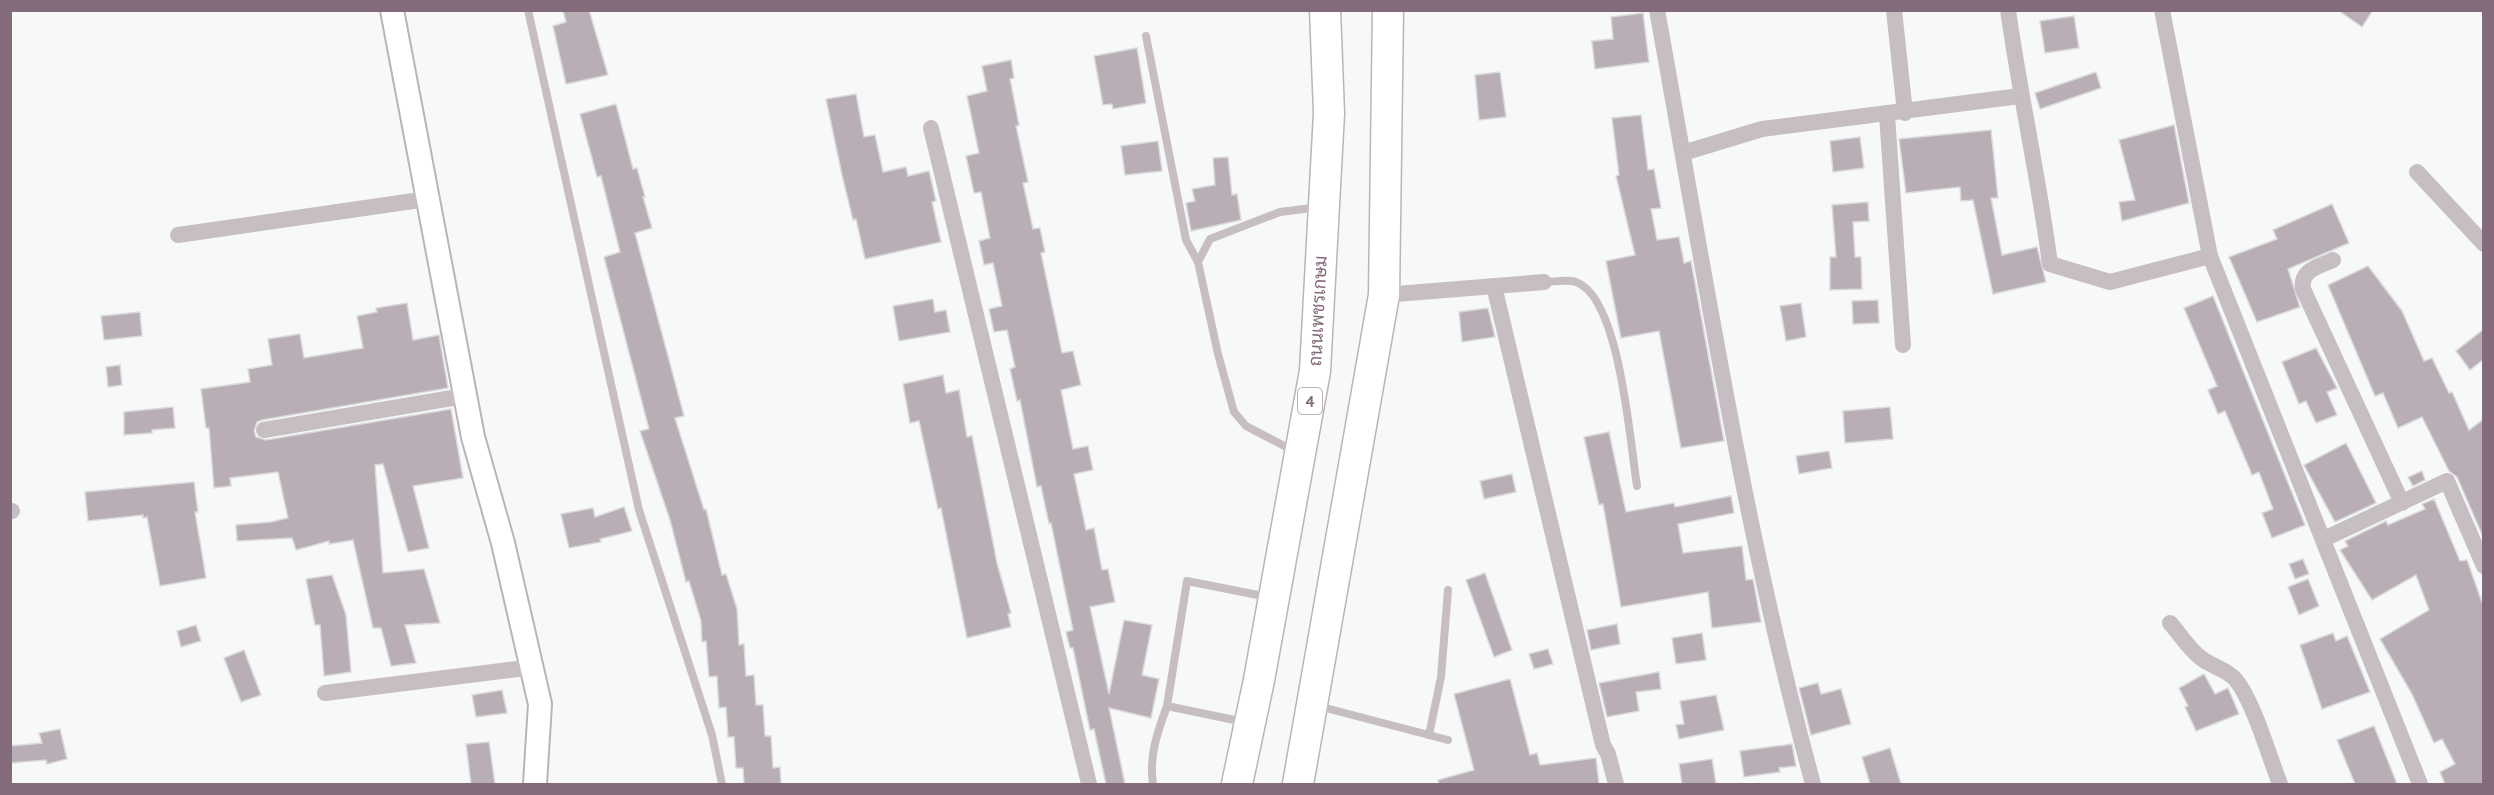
<svg xmlns="http://www.w3.org/2000/svg" width="2494" height="795" font-family="'PT Sans',Sarabun,sans-serif">
  <rect width="100%" height="100%" fill="#f7f9f8"/>
  <g fill="#b9aeb6" stroke="#d9dada" stroke-width="1.5">
    <path d="M563,10H589L608,75L566,84L553,26L566,22Z"/>
    <path d="M2338,10H2373L2362,27Z"/>
    <path d="M1643,13L1649,62L1595,69L1592,41L1613,39L1611,17Z"/>
    <path d="M2074,16L2079,48L2045,53L2040,21Z"/>
    <path d="M1137,48L1146,103L1113,109L1112,104L1103,105L1094,56Z"/>
    <path d="M1011,60L1014,78L1010,79L1019,125L1016,126L1028,182L1023,183L1033,229L1040,228L1045,252L1041,253L1062,353L1073,351L1081,385L1061,390L1073,449L1088,446L1093,470L1074,474L1086,530L1094,528L1102,570L1108,569L1115,602L1090,607L1109,694L1124,620L1152,625L1142,675L1159,679L1151,718L1109,708L1125,784H1106L1094,729L1090,730L1073,648H1070L1066,632L1073,630L1051,523L1049,524L1041,486L1037,487L1020,400L1017,401L1010,369L1015,367L1007,330L994,332L989,309L1002,306L993,263L984,265L979,241L990,238L981,192L974,193L966,156L979,153L967,96L987,91L982,66Z"/>
    <path d="M1500,72L1506,117L1479,120L1475,75Z"/>
    <path d="M2096,72L2101,88L2040,109L2035,93Z"/>
    <path d="M856,94L864,137L875,135L883,172L906,167L908,176L929,171L936,201L932,202L941,242L865,259L856,219L853,220L842,175L826,99Z"/>
    <path d="M616,104L633,169L637,168L645,197H643L652,228L635,233L684,416L675,418L704,510L706,509L722,575L726,574L737,609L739,645L744,644L746,676L754,675L756,705H763L765,736H771L773,768L780,767L781,784H744L743,768H736L734,737H728L726,707L719,708L717,676L709,677L706,641L702,642L701,621L689,581L686,582L670,520L640,431L649,429L604,257L620,252L601,176L597,177L580,114Z"/>
    <path d="M1641,115L1648,170L1654,169L1661,208L1651,209L1657,240L1679,237L1684,263L1691,261L1724,441L1681,448L1659,331L1621,338L1606,261L1635,255L1616,176L1619,175L1612,118Z"/>
    <path d="M2174,125L2189,203L2122,221L2119,202L2135,200L2119,140Z"/>
    <path d="M1991,130L1998,198H1991L2002,255L2037,247L2046,282L1993,294L1973,200L1961,201L1960,187L1906,193L1899,139Z"/>
    <path d="M1860,137L1864,168L1833,172L1830,141Z"/>
    <path d="M1158,141L1162,171L1125,175L1121,146Z"/>
    <path d="M1228,157L1232,195L1237,194L1241,220L1191,231L1186,203L1195,201L1192,189L1215,185L1213,158Z"/>
    <path d="M1868,202L1869,221L1853,222L1855,257H1861L1862,289L1830,290V257H1836L1832,205Z"/>
    <path d="M2332,204L2349,243L2288,269L2300,307L2257,322L2229,257L2277,239L2273,230Z"/>
    <path d="M2368,266L2402,311L2424,361L2432,358L2449,393L2452,392L2469,430L2484,419V539L2457,477L2449,471L2422,417L2398,428L2383,393L2375,396L2328,285Z"/>
    <path d="M2213,296L2305,525L2272,538L2262,513L2273,509L2259,472L2252,475L2225,411L2218,414L2208,390L2217,386L2184,308Z"/>
    <path d="M933,299L935,312L946,310L950,332L899,341L893,306Z"/>
    <path d="M1878,300L1879,323L1853,324L1852,301Z"/>
    <path d="M407,303L413,340L439,335L448,388L262,420L257,422L254,431L256,437L266,440L451,409L463,478L413,486L429,548L408,552L383,464L375,465L383,573L424,569L440,623L405,625L416,663L391,666L381,628H373L353,540L329,544V541L296,550L292,538L237,541L236,525L271,522L288,518L278,472L230,478L231,486L214,488L209,428H206L201,389L250,382L248,369L272,365L268,339L300,334L304,358L363,348L357,316L377,312L376,308Z"/>
    <path d="M1801,303L1806,337L1786,341L1780,306Z"/>
    <path d="M1488,308L1495,337L1462,342L1459,312Z"/>
    <path d="M140,312L142,336L104,340L101,316Z"/>
    <path d="M2484,329V359L2470,370L2456,351Z"/>
    <path d="M2316,348L2337,388L2327,392L2337,415L2316,423L2306,401L2299,404L2282,362Z"/>
    <path d="M120,365L122,385L108,387L106,367Z"/>
    <path d="M943,375L946,393L959,390L967,437L972,436L997,563L1011,613L1008,614L1011,627L967,638L941,508L938,509L919,421L910,423L903,384Z"/>
    <path d="M173,407L175,428L152,430V433L124,435V412Z"/>
    <path d="M1890,407L1893,439L1845,443L1843,411Z"/>
    <path d="M1609,432L1626,512L1674,503L1675,507L1731,496L1734,513L1678,524L1683,553L1742,546L1746,580L1753,579L1761,622L1712,628L1708,592L1621,607L1603,504L1599,505L1584,437Z"/>
    <path d="M2346,443L2376,503L2335,522L2304,465Z"/>
    <path d="M1829,451L1832,468L1799,474L1796,456Z"/>
    <path d="M2422,471L2425,480L2413,486L2408,477Z"/>
    <path d="M1512,474L1516,492L1484,499L1480,481Z"/>
    <path d="M194,482L198,512H195L206,578L160,586L147,517L143,518V515L88,521L85,492Z"/>
    <path d="M2434,499L2460,561L2467,560L2484,608V784H2445L2440,772L2455,764L2442,739L2434,743L2412,694L2380,639L2429,610L2416,575L2372,600L2340,550L2348,546L2345,541L2386,521L2388,525L2425,509L2422,504Z"/>
    <path d="M624,507L632,531L600,539L601,542L569,548L561,514L593,508L595,517Z"/>
    <path d="M2303,559L2309,574L2295,579L2289,564Z"/>
    <path d="M1485,573L1512,650L1494,657L1466,580Z"/>
    <path d="M332,575L346,615L351,672L324,676L320,625H315L306,579Z"/>
    <path d="M2308,579L2319,606L2299,615L2288,587Z"/>
    <path d="M1617,624L1620,644L1591,650L1587,630Z"/>
    <path d="M196,625L201,641L181,647L177,631Z"/>
    <path d="M1702,633L1706,660L1676,664L1672,638Z"/>
    <path d="M2333,633L2336,641L2347,636L2370,692L2322,709L2300,645Z"/>
    <path d="M1548,649L1553,664L1534,669L1529,654Z"/>
    <path d="M244,650L261,695L241,702L224,658Z"/>
    <path d="M1659,672L1661,689L1636,692L1639,711L1607,717L1599,683Z"/>
    <path d="M2204,674L2215,694L2228,688L2239,714L2196,731L2185,707L2188,706L2179,688Z"/>
    <path d="M1510,679L1530,755L1537,753L1540,765L1596,758L1599,784H1439L1438,780L1474,770L1454,694Z"/>
    <path d="M1818,683L1821,694L1841,689L1851,724L1811,735L1799,688Z"/>
    <path d="M502,690L507,713L476,717L472,695Z"/>
    <path d="M1716,695L1724,730L1679,739L1676,725L1684,724L1680,701Z"/>
    <path d="M2374,726L2397,784H2355L2337,740Z"/>
    <path d="M60,729L67,759L47,764L46,760L10,763V746L42,743L39,733Z"/>
    <path d="M489,742L495,784H471L466,744Z"/>
    <path d="M1792,744L1796,766L1779,768L1780,772L1744,777L1740,751Z"/>
    <path d="M1890,748L1901,784H1870L1862,757Z"/>
    <path d="M1712,759L1716,784H1682L1679,764Z"/>
  </g>
  <g fill="none" stroke-linecap="round" stroke-linejoin="round">
    <defs>
      <path id="secondary" d="M392,10L473,437L503,543L540,704L535,784"/>
      <g id="highway">
        <path d="M1237,784L1259,680L1315,371L1329,113L1325,10"/>
        <path d="M1298,784L1384,295L1388,10"/>
      </g>
    </defs>
    <use href="#secondary" stroke="#bcb3b9" stroke-width="26"/>
    <use href="#highway" stroke="#bbb4b9" stroke-width="33"/>
    <g stroke="#c6bec3" stroke-width="8">
      <path d="M528,10L639,510L712,735L722,784"/>
      <path d="M1146,36L1186,240L1198,262"/>
      <path d="M1544,282C1553,282 1567,279 1576,282C1620,297 1630,443 1637,486"/>
      <path d="M1294,451L1246,426L1234,412L1218,354L1198,262L1210,239L1280,212L1320,207"/>
      <path d="M1318,706L1448,740"/>
      <path d="M1244,722L1167,706L1187,581L1268,597"/>
      <path d="M1429,735L1441,677L1448,590"/>
      <path d="M1153,784C1149,756 1157,733 1167,706"/>
    </g>
    <g stroke="#c6bec3" stroke-width="16">
      <path d="M1657,10C1704,269 1744,531 1813,784"/>
      <path d="M1894,10L1905,113"/>
      <path d="M2008,10C2020,96 2039,179 2050,264L2110,282L2210,256"/>
      <path d="M2162,10L2210,256L2420,784"/>
      <path d="M1887,115L1903,345"/>
      <path d="M931,128L1089,784"/>
      <path d="M1683,153L1762,129L2020,96"/>
      <path d="M2417,172L2484,244"/>
      <path d="M178,235L427,199"/>
      <path d="M2333,260C2318,267 2300,270 2303,289L2402,503"/>
      <path d="M1494,286L1603,745L1608,754L1616,784"/>
      <path d="M1384,295L1544,282"/>
      <path d="M264,430L464,396"/>
      <path d="M10,511H12"/>
      <path d="M2324,539L2447,481L2484,566"/>
      <path d="M2170,623C2180,634 2189,649 2201,658C2212,667 2227,669 2236,680C2254,703 2269,756 2280,784"/>
      <path d="M325,693L533,667"/>
    </g>
    <use href="#secondary" stroke="#fff" stroke-width="22"/>
    <use href="#highway" stroke="#fff" stroke-width="30"/>
  </g>
  <g text-anchor="middle" stroke-width="6" stroke-linejoin="round" paint-order="stroke">
    <rect fill="#fff" stroke="#a997a3" stroke-width="1.5" x="1298" y="388" width="24" height="26" rx="4.5"/>
    <g font-size="16" font-weight="bold" fill="#846b7c">
      <text x="1310" y="407">4</text>
    </g>
    <g font-size="18" fill="#846b7c" stroke="#fff">
      <text transform="translate(1318 311) rotate(-87)" y="6">ถนนเพชรเกษม</text>
    </g>
  </g>
  <rect width="2494" height="795" fill="none" stroke="#846b7c" stroke-width="24"/>
</svg>
